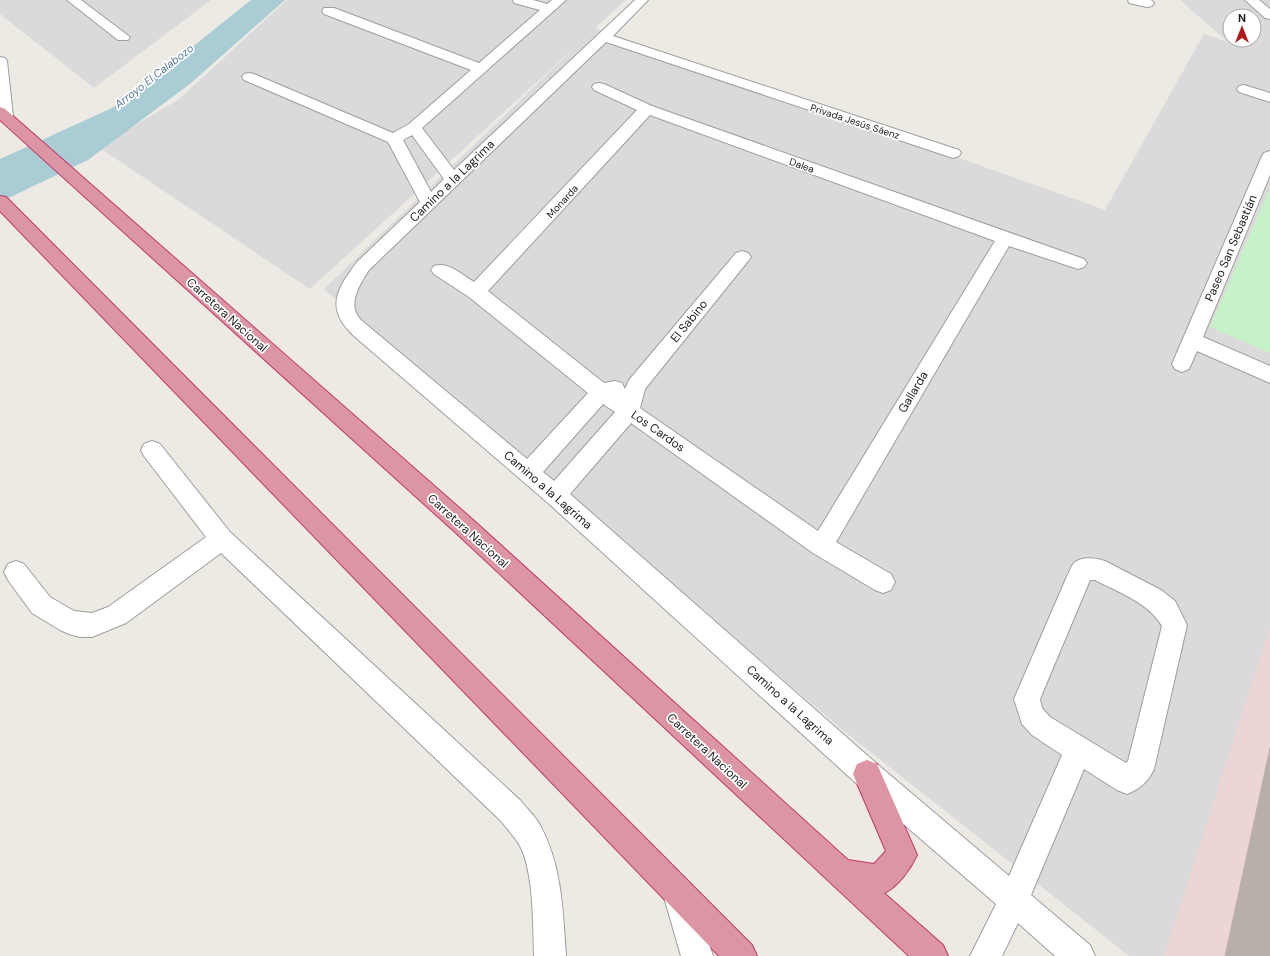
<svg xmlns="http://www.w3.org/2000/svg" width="1270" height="956" font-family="'DM Sans',sans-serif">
  <rect width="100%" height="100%" fill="#edeae4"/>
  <g fill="#dbdada" fill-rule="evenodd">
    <path d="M0,0H211L94,88L0,14Z"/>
    <path d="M287,0H626L595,28L1105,210L1204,34L1228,42L1180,0H1270V956H1129L845,732L324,289L584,39L310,289L98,147L178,100ZM1230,16H1254V40H1230Z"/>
  </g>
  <path fill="#ecd5d5" d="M1270,627V956H1164Z"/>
  <path fill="#c6f2c8" d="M1270,188V353L1210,327Z"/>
  <path fill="#a9ccd5" d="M251,0H285L191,83L88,160L0,202V159L112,108L156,76Z"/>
  <path fill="#b6afaa" stroke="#bdb1a8" d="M1270,748V956H1225Z"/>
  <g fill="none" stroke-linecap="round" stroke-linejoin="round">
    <defs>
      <g id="minor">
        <path d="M67,0H81L130,37L128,40H118Z"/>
        <path d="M513,0H533L547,4L552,0H566L422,128L454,170L635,0H648L613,36L959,150L961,153L959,156L953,158L947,156L606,42L369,270C360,284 346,305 361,320L527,459L588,393L469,297L434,274L431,270L434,266C448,261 462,275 474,282L637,110L594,90L592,87L594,84L599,83L604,84L652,106L1084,259L1087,263L1084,267L1078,269L1009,246L836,542L891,574L895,582L891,590L883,593L875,590L813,553L631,423L570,494L877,764L1009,876L1062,755L1032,735L1022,724L1014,699L1068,574C1070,571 1071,566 1074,563C1082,556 1097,558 1105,561L1161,590L1175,601L1187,625L1154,769C1148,782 1140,789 1127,794L1117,790L1084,769L1031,895L1090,945L1095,956H1055L1018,923L1002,956H970L996,904L857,784L547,502L354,336C325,309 336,290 357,262L420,202L388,142L244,80L242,77L244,74L249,73L254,74L393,133L409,124L471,70L324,14L322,11L324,8H334L479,63L540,10L514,3ZM650,115L995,241L818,531L640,408L645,389L748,261L751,257L748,253L742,251L736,253L629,380L625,389L622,383L615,381L604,383L488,291ZM412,135L444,179L431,192L403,140ZM603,404L615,412L554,481L543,472ZM1090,580H1095C1118,592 1149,603 1162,626L1128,761L1126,763L1050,717L1042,708L1040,699Z"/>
        <path d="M1128,0H1151L1154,3L1152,6L1147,7L1129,3Z"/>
        <path d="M1245,0H1259L1270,9V19L1265,18Z"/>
        <path d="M0,57L5,58L7,61L13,116L10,119L5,121L0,119Z"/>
        <path d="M1244,85L1270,93V102L1239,92L1237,89L1239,86Z"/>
        <path d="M1270,151V175L1203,337L1270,366V383L1197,351L1189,369L1182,372L1175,369L1172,364L1262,156L1264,153Z"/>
        <path d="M152,441L160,444L230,532L521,801C527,809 535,816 540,825C562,865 563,912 566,956H534C533,925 534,873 520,846C515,837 507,829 501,821L221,553L126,623L92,637H80L69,634L60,630L32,613L8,580L4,572L8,564L16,561L24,564L50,597L74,611L92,613L108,607L206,537L144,456L141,450L144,444Z"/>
        <path d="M678,879L689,883L713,956H681L663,894L667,883Z"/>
      </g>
      <g id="highway">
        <path d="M0,107L5,109L472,519L848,860L874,864L886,851L853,774L857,764L867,760L877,764L917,855C911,868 898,887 884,893L943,945L948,956H909L456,533L0,120Z"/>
        <path d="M0,196L6,197L752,945L757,956H719L0,211Z"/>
      </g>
    </defs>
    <use href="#minor" stroke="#9e9e9e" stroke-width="2"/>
    <use href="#highway" stroke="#c3396b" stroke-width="2"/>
    <use href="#minor" fill="#fff" fill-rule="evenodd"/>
    <use href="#highway" fill="#db95a3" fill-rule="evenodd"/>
  </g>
  <g text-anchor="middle" stroke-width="3.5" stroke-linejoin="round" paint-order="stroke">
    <g font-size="10" fill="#1d1d1d" stroke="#fff">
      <text transform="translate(855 121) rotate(18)" y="4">Privada Jesús Sáenz</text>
      <text transform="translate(802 165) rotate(20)" y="4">Dalea</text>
      <text transform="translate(562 201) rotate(-47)" y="4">Monarda</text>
    </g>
    <g font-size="11" font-style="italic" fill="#527799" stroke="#fff">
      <text transform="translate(154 76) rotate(-38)" y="4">Arroyo El Calabozo</text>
    </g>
    <g font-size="12" fill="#1d1d1d" stroke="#fff">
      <text transform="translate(452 181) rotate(-44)" y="4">Camino a la Lagrima</text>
      <text transform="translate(1231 248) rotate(-67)" y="4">Paseo San Sebastián</text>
      <text transform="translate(227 315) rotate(42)" y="4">Carretera Nacional</text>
      <text transform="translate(689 321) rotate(-51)" y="4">El Sabino</text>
      <text transform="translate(913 392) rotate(-59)" y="4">Gallarda</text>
      <text transform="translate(658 431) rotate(35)" y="4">Los Cardos</text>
      <text transform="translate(548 490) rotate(41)" y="4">Camino a la Lagrima</text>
      <text transform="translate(468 531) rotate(42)" y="4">Carretera Nacional</text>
      <text transform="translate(790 705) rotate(42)" y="4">Camino a la Lagrima</text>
      <text transform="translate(707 751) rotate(43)" y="4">Carretera Nacional</text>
    </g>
  </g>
  <g transform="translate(1242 28)"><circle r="19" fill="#ffffff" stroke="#a5a5a5"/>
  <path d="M0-3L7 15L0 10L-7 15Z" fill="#b2181b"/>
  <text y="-6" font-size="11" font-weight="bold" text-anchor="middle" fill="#1d1d1d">N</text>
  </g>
</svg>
